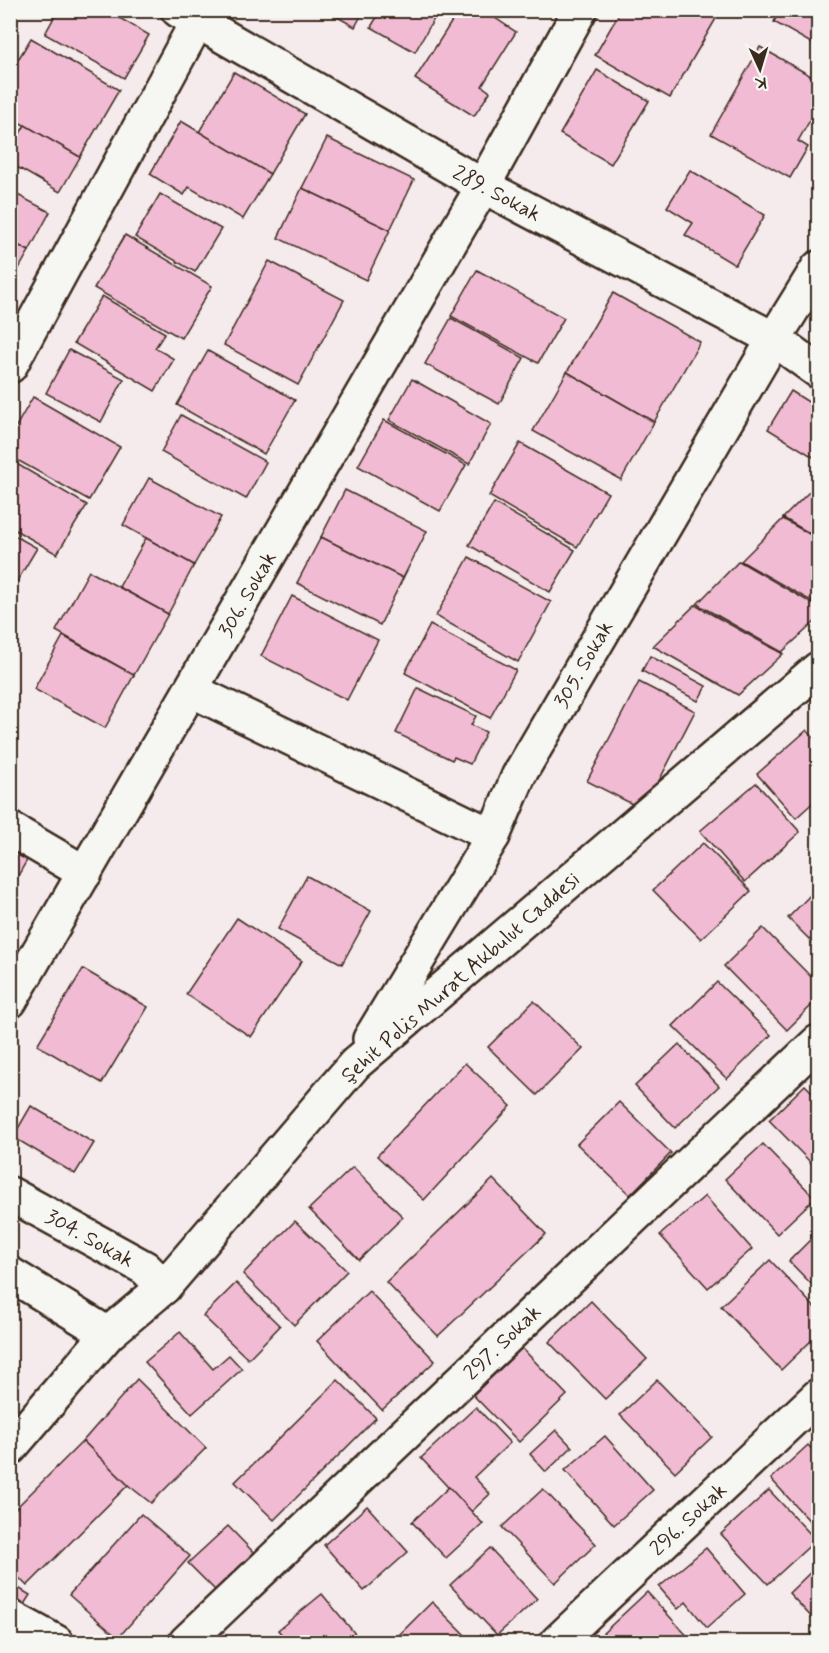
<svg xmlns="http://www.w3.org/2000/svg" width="829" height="1653" font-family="Mynerve,sans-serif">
  <rect width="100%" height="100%" fill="#f5eaec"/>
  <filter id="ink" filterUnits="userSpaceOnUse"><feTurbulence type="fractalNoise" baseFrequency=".0167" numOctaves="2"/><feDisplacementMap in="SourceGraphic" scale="12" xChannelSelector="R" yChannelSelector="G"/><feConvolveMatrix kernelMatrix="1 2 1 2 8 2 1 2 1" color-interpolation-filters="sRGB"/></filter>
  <g filter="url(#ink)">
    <g fill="#f2bbd4" stroke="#3b2a1e" stroke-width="1.5">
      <path d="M58,10H106L149,35L124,78L45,34Z"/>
      <path d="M325,10H364L355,27Z"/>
      <path d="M381,10H439L415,52L371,27Z"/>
      <path d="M459,10H483L516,32L482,86L490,92L474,116L415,79Z"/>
      <path d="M621,10H721L670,98L595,55Z"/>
      <path d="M780,10H818V47L774,22Z"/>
      <path d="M31,38L119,90L80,157L10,117V73Z"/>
      <path d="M760,47L818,80V118L813,115L798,141L808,147L790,178L711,134Z"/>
      <path d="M597,70L649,101L611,164L560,134Z"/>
      <path d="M234,72L305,114L270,174L199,132Z"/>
      <path d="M181,121L270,174L243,219L189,187L184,195L150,174Z"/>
      <path d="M25,125L80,157L60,192L10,163V150Z"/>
      <path d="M327,138L414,180L390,230L302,188Z"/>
      <path d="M690,170L765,215L735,265L685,235L693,223L667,207Z"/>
      <path d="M302,188L390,230L366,280L278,238Z"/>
      <path d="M10,191L50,212L29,251L10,241Z"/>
      <path d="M160,194L221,229L195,272L135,237Z"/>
      <path d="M125,235L212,286L181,338L94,288Z"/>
      <path d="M10,241L29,251L10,284Z"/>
      <path d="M269,261L344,300L298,385L224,345Z"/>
      <path d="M477,270L564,318L538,363L451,316Z"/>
      <path d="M613,293L700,342L654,422L567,372Z"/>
      <path d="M102,296L165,333L155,348L174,359L155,391L74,343Z"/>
      <path d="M451,318L524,358L499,404L425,364Z"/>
      <path d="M69,350L124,379L101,422L46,393Z"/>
      <path d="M208,351L295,400L264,454L177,405Z"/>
      <path d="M567,372L654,422L621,480L533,431Z"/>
      <path d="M412,379L491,424L469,464L389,420Z"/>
      <path d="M791,391L818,408V460L768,429Z"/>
      <path d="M33,397L120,447L89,500L10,456V437Z"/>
      <path d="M181,415L266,462L246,499L161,452Z"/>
      <path d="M384,420L466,465L440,511L358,466Z"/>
      <path d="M520,443L608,493L577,547L489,496Z"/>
      <path d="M10,460L87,505L57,554L10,527Z"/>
      <path d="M149,478L221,517L194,565L123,525Z"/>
      <path d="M818,483V538L783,518Z"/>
      <path d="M345,490L427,531L403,578L321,537Z"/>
      <path d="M494,503L575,550L550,592L469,545Z"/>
      <path d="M783,519L818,539V605L741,561Z"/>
      <path d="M10,533L37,548L10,593Z"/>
      <path d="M321,537L403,578L380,625L297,583Z"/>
      <path d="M146,538L194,565L168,614L119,587Z"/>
      <path d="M469,557L551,602L518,662L436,616Z"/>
      <path d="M739,561L818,607V619L782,652L697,604Z"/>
      <path d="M89,571L168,614L134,675L56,631Z"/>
      <path d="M292,596L378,640L347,700L261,656Z"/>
      <path d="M695,605L783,654L738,695L653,646Z"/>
      <path d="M430,625L516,670L490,718L405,673Z"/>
      <path d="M63,636L134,675L105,728L34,689Z"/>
      <path d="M650,656L706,686L698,701L642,671Z"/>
      <path d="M639,682L695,711L644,810L587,781Z"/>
      <path d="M418,688L476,716L471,725L486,732L470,764L454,757L452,760L396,733Z"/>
      <path d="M807,730L818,743V798L796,818L757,774Z"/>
      <path d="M756,783L800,832L745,882L700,831Z"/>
      <path d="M703,843L751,891L701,939L653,890Z"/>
      <path d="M10,851L27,860L10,890Z"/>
      <path d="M307,876L371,911L342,964L278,929Z"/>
      <path d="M818,887V948L788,918Z"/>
      <path d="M237,918L302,961L251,1037L186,994Z"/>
      <path d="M763,928L818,984V999L787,1030L724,966Z"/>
      <path d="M83,969L148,1007L102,1083L37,1045Z"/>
      <path d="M717,982L771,1035L727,1079L673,1026Z"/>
      <path d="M534,1001L583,1049L537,1095L488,1047Z"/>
      <path d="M679,1044L719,1086L675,1128L635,1086Z"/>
      <path d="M465,1063L511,1106L424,1200L377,1156Z"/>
      <path d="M805,1085L818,1098V1170L769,1120Z"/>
      <path d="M619,1102L671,1153L630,1195L577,1144Z"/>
      <path d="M31,1106L94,1143L75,1174L13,1137Z"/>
      <path d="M763,1144L815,1198L777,1234L725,1179Z"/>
      <path d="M353,1167L403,1217L359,1260L309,1209Z"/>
      <path d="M493,1179L546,1234L438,1336L386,1282Z"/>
      <path d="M705,1196L752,1249L708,1288L660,1235Z"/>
      <path d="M295,1221L347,1271L294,1325L243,1274Z"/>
      <path d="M818,1232V1291L789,1261Z"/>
      <path d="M770,1260L818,1311V1334L781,1370L721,1306Z"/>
      <path d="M236,1283L280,1326L248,1359L203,1316Z"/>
      <path d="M369,1291L435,1361L382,1410L317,1341Z"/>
      <path d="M591,1301L647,1359L605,1399L549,1342Z"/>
      <path d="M180,1332L213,1369L229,1355L242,1369L192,1414L145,1362Z"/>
      <path d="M522,1348L567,1395L519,1442L473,1395Z"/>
      <path d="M137,1379L206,1448L151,1503L128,1485L83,1441Z"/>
      <path d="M338,1380L376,1418L274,1520L235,1482Z"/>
      <path d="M657,1380L712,1437L675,1472L620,1415Z"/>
      <path d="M476,1407L510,1443L474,1477L490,1494L471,1512L421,1458Z"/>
      <path d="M556,1430L572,1447L546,1472L530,1454Z"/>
      <path d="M605,1436L653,1490L614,1525L565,1470Z"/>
      <path d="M83,1441L128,1485L27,1586L10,1569V1514Z"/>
      <path d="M808,1445L818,1456V1530L771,1479Z"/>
      <path d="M449,1487L483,1524L446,1558L412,1522Z"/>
      <path d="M543,1489L596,1544L555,1583L502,1527Z"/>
      <path d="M769,1490L816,1540L768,1584L721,1534Z"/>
      <path d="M367,1506L408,1552L364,1591L324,1545Z"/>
      <path d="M141,1514L190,1556L118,1638L69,1595Z"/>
      <path d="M228,1526L258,1557L219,1594L188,1563Z"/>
      <path d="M490,1548L537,1599L497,1635L450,1585Z"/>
      <path d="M706,1548L745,1594L707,1628L686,1602L678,1609L659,1587Z"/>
      <path d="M818,1565V1624L789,1593Z"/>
      <path d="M10,1583L30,1595L21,1609L10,1602Z"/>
      <path d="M647,1592L692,1641L690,1642H608L601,1635Z"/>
      <path d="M322,1594L356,1635L346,1642H288L278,1630Z"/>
      <path d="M432,1602L472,1642H400L396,1638Z"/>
      <path d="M264,1635L270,1642H254Z"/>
    </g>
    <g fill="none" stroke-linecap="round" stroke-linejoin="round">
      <defs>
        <g id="minor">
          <path d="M178,10L483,186L774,339L818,371"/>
          <path d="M10,366L197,22"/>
          <path d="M191,690L493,836"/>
          <path d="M10,829L85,873"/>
          <path d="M10,1001L483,186L580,10"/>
          <path d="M370,1039L493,836L519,775L774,339L818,268"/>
          <path d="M10,1194L145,1268L164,1287"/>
          <path d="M10,1274L108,1334"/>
          <path d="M10,1448L108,1334L164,1287L355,1064L818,669"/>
          <path d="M10,1617L56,1642"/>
          <path d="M186,1642L818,1042"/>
          <path d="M557,1642L818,1396"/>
        </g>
      </defs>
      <use href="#minor" stroke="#3b2a1e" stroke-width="38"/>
      <use href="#minor" stroke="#f6f6f2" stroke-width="33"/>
    </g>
  </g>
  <g text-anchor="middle" stroke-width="4.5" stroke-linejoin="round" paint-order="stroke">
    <g font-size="21" fill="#3b2a1e" stroke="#f6f6f2">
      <text transform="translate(497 193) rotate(28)" y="7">289. Sokak</text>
      <text transform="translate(247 594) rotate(-60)" y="7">306. Sokak</text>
      <text transform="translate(583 664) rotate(-60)" y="7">305. Sokak</text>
      <text transform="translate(460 977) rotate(-41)" y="7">Şehit Polis Murat Akbulut Caddesi</text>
      <text transform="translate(90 1238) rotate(29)" y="7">304. Sokak</text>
      <text transform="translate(502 1342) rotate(-44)" y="7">297. Sokak</text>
      <text transform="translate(688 1519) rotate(-43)" y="7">296. Sokak</text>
    </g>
  </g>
  <rect width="829" height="1653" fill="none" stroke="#f6f6f2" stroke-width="36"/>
  <rect x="18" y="18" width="793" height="1617" fill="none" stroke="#3b2a1e" stroke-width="2" filter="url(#ink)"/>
  <g transform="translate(760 69) rotate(176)" stroke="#f6f6f2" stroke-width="4.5" paint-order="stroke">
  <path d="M0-4.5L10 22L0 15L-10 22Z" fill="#3b2a1e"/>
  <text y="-9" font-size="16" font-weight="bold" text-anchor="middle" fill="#3b2a1e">K</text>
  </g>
</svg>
